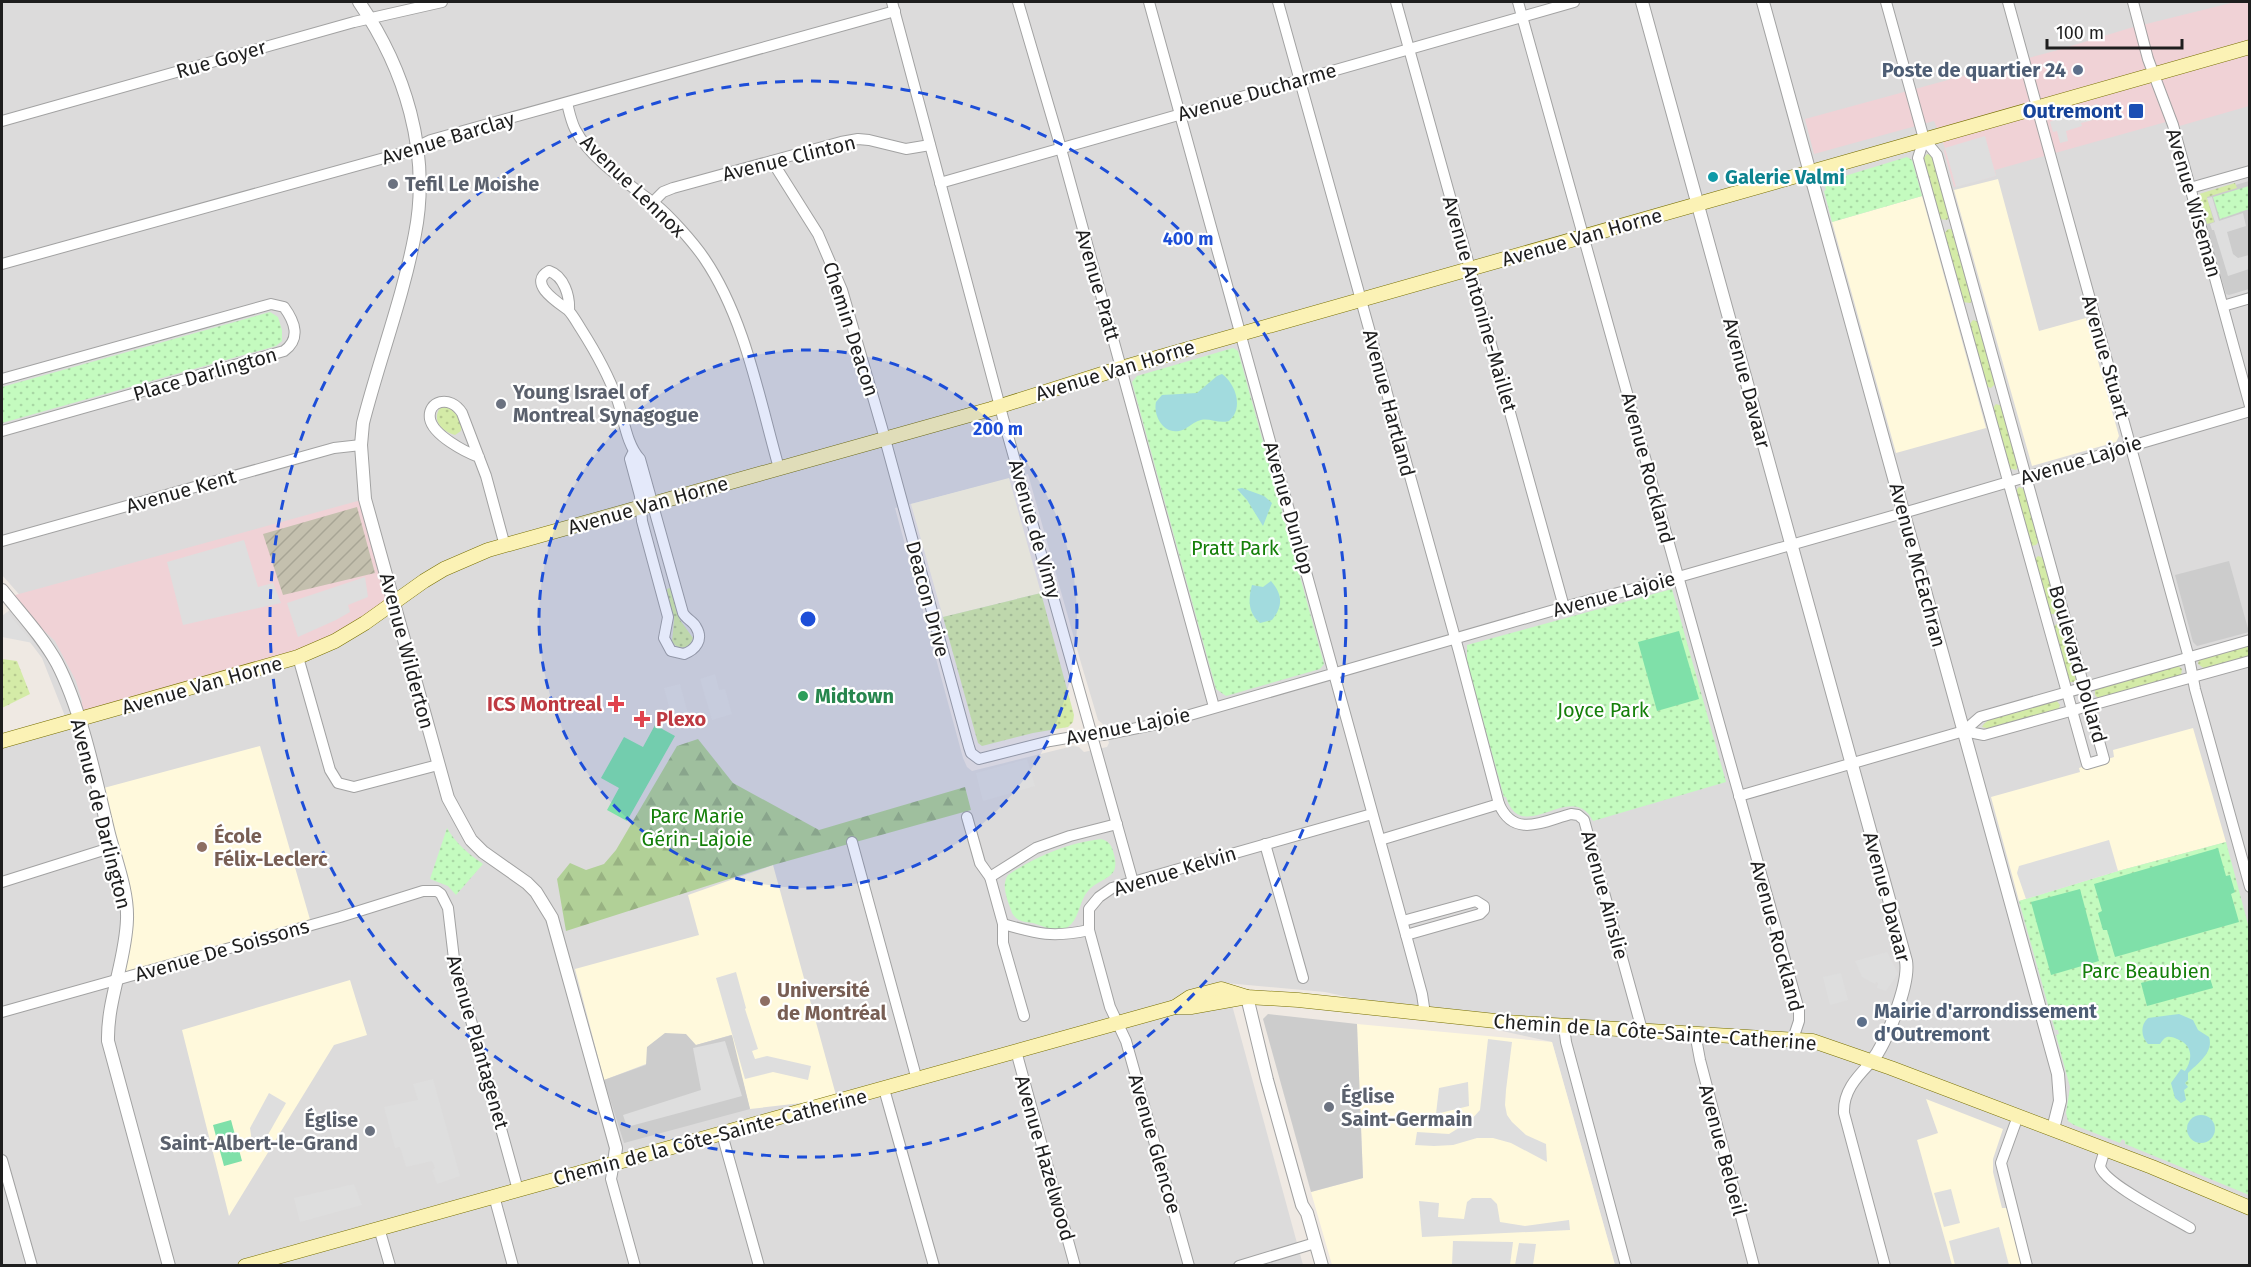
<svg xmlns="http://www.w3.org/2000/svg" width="2251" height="1267" font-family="'Fira Sans',sans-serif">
  <defs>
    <pattern id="construction-furrows" width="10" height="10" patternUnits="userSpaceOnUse" patternTransform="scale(1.5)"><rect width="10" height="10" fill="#c4c0ae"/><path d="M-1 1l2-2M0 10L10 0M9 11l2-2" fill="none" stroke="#a8a595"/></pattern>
    <pattern id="grass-dots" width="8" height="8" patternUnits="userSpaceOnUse" patternTransform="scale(1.5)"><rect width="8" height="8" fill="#d4eba7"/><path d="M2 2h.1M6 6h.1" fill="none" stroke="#b6c98f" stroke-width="1.8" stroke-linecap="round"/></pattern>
    <pattern id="forest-firs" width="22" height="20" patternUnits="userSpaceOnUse" patternTransform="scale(1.5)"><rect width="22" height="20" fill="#b1d097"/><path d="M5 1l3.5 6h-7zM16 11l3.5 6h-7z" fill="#98b282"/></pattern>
    <pattern id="park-dots" width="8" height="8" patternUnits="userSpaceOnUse" patternTransform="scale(1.5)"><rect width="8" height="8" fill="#c4fbbf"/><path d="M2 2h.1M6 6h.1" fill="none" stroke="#a8d7a4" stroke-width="1.8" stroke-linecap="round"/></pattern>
  </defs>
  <rect width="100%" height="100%" fill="#efe9e3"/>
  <path fill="#dcdbdb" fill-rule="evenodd" d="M2,2H2249V1265H1615L1552,1042L1325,992L1226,983L1303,1265L2,1266V747L70,729L42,658L7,612L25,601L2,575ZM1028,474L1081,663L1098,720L1104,725L1109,743L1107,747L1084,752L1079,747L1073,746L972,771L967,767L963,758L895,508Z"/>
  <g fill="#f0d2d6">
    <path d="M2235,2H2249V106L2176,127L2173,120L1995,170L1996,176L1954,187L1944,151L1945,148L1934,121L1814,154L1805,119L2058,50L2130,28Z"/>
    <path d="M365,499L393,604L335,641L78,720L82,701L76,681L55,641L8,597Z"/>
  </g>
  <g fill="#fff9dc">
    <path d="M1998,179L2039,331L2086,318L2119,436L2116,442L2032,466L1954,190Z"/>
    <path d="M1922,196L1986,428L1896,453L1832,222Z"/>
    <path d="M1009,478L1041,593L943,617L911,504Z"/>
    <path d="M2193,728L2226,842L2118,871L2019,901L1991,797L2080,772L2079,768L2114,757L2113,750Z"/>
    <path d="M260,746L311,923L120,978L128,936L100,789Z"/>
    <path d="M773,865L837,1099L750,1109L731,1035L696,1045L604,1080L575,969L699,935L688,895Z"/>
    <path d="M350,980L367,1035L334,1045L229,1216L182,1030Z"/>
    <path d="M1357,1024L1552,1042L1615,1265H1332L1311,1192L1363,1178Z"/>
    <path d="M1926,1099L2003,1129L1993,1159V1172L2002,1208H2012L2027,1265H1952L1917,1140L1938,1133Z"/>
  </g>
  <g fill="#ccc">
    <path d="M2249,181V289L2229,295L2226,294L2198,196Z"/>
    <path d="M2229,561L2249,632L2197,646L2193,642L2175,575Z"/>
    <path d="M1268,1014L1357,1024L1363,1178L1311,1192L1263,1019Z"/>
    <path d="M665,1033L686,1034L696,1045L732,1035L750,1109L624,1143L604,1080L646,1065L647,1047Z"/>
  </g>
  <path fill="url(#construction-furrows)" d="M357,507L375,573L283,595L263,534Z"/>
  <g fill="url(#grass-dots)">
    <path d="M1927,154L1933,156L1950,215L1947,220L1939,219L1922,160Z"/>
    <path d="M2235,183L2237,188L2207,197L2214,222L2207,224L2199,194Z"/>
    <path d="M1948,229H1952L1972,301L1970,303L1962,302L1944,234Z"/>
    <path d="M1973,320L1979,322L1996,383L1991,388L1985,386L1969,325Z"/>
    <path d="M1996,404L2002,406L2019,465L2016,470L2008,468L1992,409Z"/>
    <path d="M448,407C456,413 463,421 461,431L455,435C443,432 431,421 440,408Z"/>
    <path d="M2019,487L2026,490L2039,541L2036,545L2031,546L2015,492Z"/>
    <path d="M2038,556L2044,558L2058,608L2055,614H2050L2034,560Z"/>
    <path d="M669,588L672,589L680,620L693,638L690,645C683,649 677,649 672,642L674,620L666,590Z"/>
    <path d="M1041,593L1074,715L1073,722L1068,727L1033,733L982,746L978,743L943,617Z"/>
    <path d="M2057,624L2063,627L2077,677L2074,682H2069L2053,627Z"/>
    <path d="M2249,644V657L2205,669L2198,664L2199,660Z"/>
    <path d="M2,659L17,661L30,694L2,708Z"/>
    <path d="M2177,665L2182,669L2181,675L2099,699L2095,695V689Z"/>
    <path d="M2056,700L2060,705L2058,710L1991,729L1982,727C1988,713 2041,704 2056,700Z"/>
  </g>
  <path fill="url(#forest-firs)" d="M698,739L733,783L819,830L965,787L971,810L773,865L566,931L557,879L570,863L586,870L604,864L616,850L677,746Z"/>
  <g fill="url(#park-dots)">
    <path d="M1907,157L1912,160L1922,196L1832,222L1824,191L1826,190L1825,186H1823L1825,182Z"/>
    <path d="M2249,186V209L2220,219L2213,197Z"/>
    <path d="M270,312L278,317L282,330V341L276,346L2,423V387Z"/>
    <path d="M1233,348L1238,351L1324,664L1320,669L1226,696L1216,689L1132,382L1137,376Z"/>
    <path d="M1672,589L1726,782L1593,821C1572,778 1522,848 1506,797H1504L1467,662V645Z"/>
    <path d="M447,828C456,844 469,854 483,864L456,895L448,886L430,879Z"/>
    <path d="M1101,839C1108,841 1111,844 1113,851C1123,883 1099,874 1085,895C1079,905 1078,920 1068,927C1056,934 1044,926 1033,923C1028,922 1023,922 1019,920C1015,918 1012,914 1011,910C1007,899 1001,885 1008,875C1036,856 1068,843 1101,839Z"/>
    <path d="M2226,842L2249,928V1195L2125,1144V1141L2122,1139L2120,1143L2074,1125L2068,1121L2066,1113L2070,1087L2056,1035L2059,1034L2058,1030H2055L2019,901L2118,871Z"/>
  </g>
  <g fill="#7fe0a9">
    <path d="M1679,631L1699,699L1657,711L1638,642Z"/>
    <path d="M655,725L675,736L627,821L607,810L619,788L601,778L624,737L643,747Z"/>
    <path d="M2218,848L2226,876L2230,875L2235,892L2231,894L2239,922L2115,957L2107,930H2103L2098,913L2102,911L2094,884Z"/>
    <path d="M2080,889L2099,961L2051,975L2031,902Z"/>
    <path d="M2206,965L2213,988L2147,1006L2141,983Z"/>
    <path d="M231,1120L242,1161L224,1166L213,1125Z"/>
  </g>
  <g fill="#dedede">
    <path d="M2097,104L2101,118L2081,123L2082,126L2066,131L2068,141L2060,143L2057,131L2053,132L2050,122L2054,120L2053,117Z"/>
    <path d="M1985,136L1996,176L1956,187L1945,148Z"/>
    <path d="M2212,197L2219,221L2243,213L2246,226L2227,232L2233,254L2238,258L2249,255V269L2228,276L2214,230H2212L2210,224L2215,222L2207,198Z"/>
    <path d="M244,540L258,587L273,583L281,603L183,625L167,562Z"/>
    <path d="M365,577L368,597L348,605L350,612L336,620L298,637L287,603Z"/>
    <path d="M7,612L33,643L2,637V616Z"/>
    <path d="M715,674L719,690L725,689L732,714L712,720L700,679Z"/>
    <path d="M680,684L691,725L675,729L664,688Z"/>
    <path d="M1027,759L1035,786L983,801L976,773Z"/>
    <path d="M2109,840L2118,871L2026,899L2017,873L2019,866Z"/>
    <path d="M1887,952L1898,974L1886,991L1877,988L1878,983L1876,982L1875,984L1862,977L1855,961Z"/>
    <path d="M736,972L746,1008L745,1009L758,1049L752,1051L755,1059L767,1056L811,1066L808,1080L773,1072L745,1079L716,978Z"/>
    <path d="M1841,973L1848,1000L1830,1005L1823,977Z"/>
    <path d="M1488,1039L1512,1042L1506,1090L1505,1105L1507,1115L1512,1122L1526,1135L1546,1144L1547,1162L1511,1143L1493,1138H1477L1453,1145L1434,1146L1415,1145L1417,1132L1449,1134L1470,1121L1480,1110Z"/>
    <path d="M725,1041L742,1096L627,1127L623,1115L701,1090L693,1048Z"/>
    <path d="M433,1079L460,1176L437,1184L432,1170L435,1168L432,1161L406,1167L400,1147L395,1148L384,1107L418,1100L413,1084Z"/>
    <path d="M1468,1082L1469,1106L1436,1114L1439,1088Z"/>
    <path d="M269,1093L286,1103L261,1147L252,1142L250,1128Z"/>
    <path d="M354,1184L362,1205L300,1222L294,1198Z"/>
    <path d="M1951,1189L1960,1223L1944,1227L1934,1193Z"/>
    <path d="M1472,1198H1491L1497,1204L1500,1222L1525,1226L1569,1220L1570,1230L1422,1237L1419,1201L1439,1203L1438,1217L1464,1219L1467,1202Z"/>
    <path d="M1999,1227L2009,1265H1955L1949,1241Z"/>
    <path d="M1453,1241L1513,1242L1510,1265H1452Z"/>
    <path d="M1519,1243L1536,1244L1533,1265H1515Z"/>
  </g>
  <g fill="#a2dbde">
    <path d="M1222,374C1236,384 1244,409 1229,421C1219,424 1210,418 1201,420C1192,422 1187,430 1179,431C1163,434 1153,415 1156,402L1162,395L1197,393L1217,376Z"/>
    <path d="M1242,488L1264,496L1272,503L1263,526L1247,500L1237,489Z"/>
    <path d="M1271,581C1283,595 1283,606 1272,620L1260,623C1248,613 1248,600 1252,585L1263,587Z"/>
    <path d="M2179,1014L2193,1020L2198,1030L2209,1037C2214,1052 2198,1063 2188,1073V1080L2185,1083L2188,1087L2184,1090L2186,1100L2181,1103L2175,1098L2171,1083L2181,1069L2185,1071C2193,1059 2193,1045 2177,1039C2175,1038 2170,1036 2167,1037C2164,1038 2162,1041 2160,1044H2148C2141,1037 2140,1025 2148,1018Z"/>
    <circle cx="2201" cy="1129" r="14"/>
  </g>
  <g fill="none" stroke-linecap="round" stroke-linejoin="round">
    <defs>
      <g id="minor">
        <path d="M892,2L1003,418L1133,882"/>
        <path d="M1018,2L1058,138L1214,707"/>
        <path d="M1149,2L1406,935L1422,994L1425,1014"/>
        <path d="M1278,2L1459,652L1499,804C1514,839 1544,821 1571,814L1578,815L1584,820L1642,1030"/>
        <path d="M1396,2L1564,607"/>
        <path d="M1518,2L1799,1010V1021L1793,1039"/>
        <path d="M1886,2L1924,139L1937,155L2104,759L2087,764L1918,158L1924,139"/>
        <path d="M2008,2L2189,658L2195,689L2250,887"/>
        <path d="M2133,2L2148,59L2173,125L2250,406"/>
        <path d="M567,103C569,111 571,121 575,129C590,159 629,184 655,204C669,215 693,242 704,258C745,318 759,398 779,468"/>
        <path d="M2,121L354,22L442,2"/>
        <path d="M772,161L818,234L842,290L882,428L969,747L971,753L979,759L1050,741L1073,737L1103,735L1162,723L1575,604L1668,580L1917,509L2250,411"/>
        <path d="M940,183L1574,2"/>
        <path d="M2190,188L2250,171"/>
        <path d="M653,202L663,192L673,188L841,142L858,139L869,140L906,149L930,145"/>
        <path d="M2,264L406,152L431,140L895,11"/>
        <path d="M2223,306L2250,298"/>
        <path d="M569,311C570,296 564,276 549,271C527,283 557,302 568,310C573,315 577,323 581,329C595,351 608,374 617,399C624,418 626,444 640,459L683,613C686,619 693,621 696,627C704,640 695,650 684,654L671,651L664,638L668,617L642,521L640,496L630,459L634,451"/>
        <path d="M2,379L271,304L284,307C295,322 301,339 284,351L2,431"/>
        <path d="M479,457C465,452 433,435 430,419C427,401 450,394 462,413L486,476L505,546"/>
        <path d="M2,541L334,448L361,445"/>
        <path d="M298,657L330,770L338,783L354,787L438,765"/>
        <path d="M1964,731L1980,717L2250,640"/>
        <path d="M1739,796L1964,731L1984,735L2250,661"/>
        <path d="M967,817L980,863L990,877L1003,924V943L1024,1016"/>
        <path d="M1380,840L1499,804"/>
        <path d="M852,842L917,1080"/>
        <path d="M1265,844L1303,978"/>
        <path d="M990,877L1036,848L1070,836L1117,824"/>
        <path d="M2,882L113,847"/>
        <path d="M1403,921L1476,901L1484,906V910L1480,914L1406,935"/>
        <path d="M1003,924C1038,934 1053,938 1089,930"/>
        <path d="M2,1012L340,917L423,891H437L441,894L448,908L454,959L518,1190"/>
        <path d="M1564,1026L1566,1042L1626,1266"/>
        <path d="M1695,1033L1700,1060L1754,1266"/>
        <path d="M1016,1051L1075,1266"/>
        <path d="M1872,1061C1858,1076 1843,1090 1844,1113L1885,1266"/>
        <path d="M884,1089L934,1266"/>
        <path d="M2018,1116L2001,1163L2027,1266"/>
        <path d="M722,1134L759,1266"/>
        <path d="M2105,1149L2100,1166C2104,1184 2172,1217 2190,1228"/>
        <path d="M2,1160L32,1266"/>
        <path d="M614,1163L611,1179L635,1266"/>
        <path d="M494,1196L513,1266"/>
        <path d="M379,1228L390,1266"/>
        <path d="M1189,1266L1126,1041L1110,1007L1089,930V909L1099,897L1112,888L1372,814"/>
        <path d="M1239,1266L1315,1243"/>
      </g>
      <g id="tertiary">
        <path d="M359,2C405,69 431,152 415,234C403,298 379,360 363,423L361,445L365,499L448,798L471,840L483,852L527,883L536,892L552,918L616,1148L614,1163"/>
        <path d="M1642,2L1906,961C1910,984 1886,1043 1872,1061"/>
        <path d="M1763,2L2058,1074L2060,1101L2053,1129"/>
        <path d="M2,590C21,614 42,636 57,663C82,711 96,781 109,834C116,861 128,891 127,919C126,960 107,1000 108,1041L169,1266"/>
        <path d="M1247,997L1267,1080L1302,1205L1307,1213L1322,1266"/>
      </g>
      <g id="secondary">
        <path d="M2,741L298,657L335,641L365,623L424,581L444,569L488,550L991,409L1121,368L2250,47"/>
        <path d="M1175,1007L1190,997L1221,989L1247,997L1298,1000L1505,1022L1813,1041L1891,1068L2152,1167L2250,1208"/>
        <path d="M245,1266L1175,1007H1191L1247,997"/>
      </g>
    </defs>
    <use href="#minor" stroke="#a2a2a2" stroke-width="12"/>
    <use href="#tertiary" stroke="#a2a2a2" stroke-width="14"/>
    <use href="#secondary" stroke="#776f02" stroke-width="15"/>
    <use href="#minor" stroke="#fff" stroke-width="10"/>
    <use href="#tertiary" stroke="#fff" stroke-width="12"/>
    <use href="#secondary" stroke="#fbf2b5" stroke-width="14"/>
  </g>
  <circle cx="808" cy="619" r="269" fill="#1d4ed8" fill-opacity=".12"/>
  <g fill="none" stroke="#1d4ed8" stroke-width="3" stroke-dasharray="10 8">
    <circle cx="808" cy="619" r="269"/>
    <circle cx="808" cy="619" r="538"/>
  </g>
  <g fill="#5c6f8a" stroke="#fff" stroke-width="2">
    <circle cx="2078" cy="70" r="6"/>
    <circle cx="1862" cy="1022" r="6"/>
  </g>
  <rect fill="#1a4fb4" stroke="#fff" stroke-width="2" x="2128" y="103" width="16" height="16" rx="3"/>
  <circle fill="#0f9aa8" stroke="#fff" stroke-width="2" cx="1713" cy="177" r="6"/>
  <g fill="#6b7280" stroke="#fff" stroke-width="2">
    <circle cx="393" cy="184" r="6"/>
    <circle cx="501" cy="404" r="6"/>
    <circle cx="1329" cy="1107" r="6"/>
    <circle cx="370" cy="1131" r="6"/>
  </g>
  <circle fill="#2e9e5b" stroke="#fff" stroke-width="2" cx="803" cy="696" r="6"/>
  <g fill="#e0444e" stroke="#fff" stroke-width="2">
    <path d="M613 695h6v6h6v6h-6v6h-6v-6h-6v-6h6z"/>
    <path d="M639 710h6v6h6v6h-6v6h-6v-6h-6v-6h6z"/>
  </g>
  <g fill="#8d6e63" stroke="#fff" stroke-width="2">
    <circle cx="202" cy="847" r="6"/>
    <circle cx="765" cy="1001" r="6"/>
  </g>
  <g text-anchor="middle" stroke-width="4.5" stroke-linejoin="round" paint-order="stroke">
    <g font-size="20" fill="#1e1e1e" stroke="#fff">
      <text transform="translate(221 59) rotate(-16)" y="7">Rue Goyer</text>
      <text transform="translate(1257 92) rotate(-16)" y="7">Avenue Ducharme</text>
      <text transform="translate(448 138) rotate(-17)" y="7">Avenue Barclay</text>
      <text transform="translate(789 158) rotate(-14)" y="7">Avenue Clinton</text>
      <text transform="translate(633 186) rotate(44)" y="7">Avenue Lennox</text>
      <text transform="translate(2194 203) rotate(74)" y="7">Avenue Wiseman</text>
      <text transform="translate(1582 237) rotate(-16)" y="7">Avenue Van Horne</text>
      <text transform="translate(1098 285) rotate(74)" y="7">Avenue Pratt</text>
      <text transform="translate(1480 304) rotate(74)" y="7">Avenue Antonine-Maillet</text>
      <text transform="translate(851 329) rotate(72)" y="7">Chemin Deacon</text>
      <text transform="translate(2106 357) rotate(74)" y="7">Avenue Stuart</text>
      <text transform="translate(1115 370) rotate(-17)" y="7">Avenue Van Horne</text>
      <text transform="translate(205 374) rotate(-16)" y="7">Place Darlington</text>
      <text transform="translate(1747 383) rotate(75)" y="7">Avenue Davaar</text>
      <text transform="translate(1389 403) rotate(75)" y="7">Avenue Hartland</text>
      <text transform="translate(2081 460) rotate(-17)" y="7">Avenue Lajoie</text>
      <text transform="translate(1648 468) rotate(75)" y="7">Avenue Rockland</text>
      <text transform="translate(181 491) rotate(-16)" y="7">Avenue Kent</text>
      <text transform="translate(648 505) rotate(-16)" y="7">Avenue Van Horne</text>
      <text transform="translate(1289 508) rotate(74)" y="7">Avenue Dunlop</text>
      <text transform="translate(1035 529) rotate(74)" y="7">Avenue de Vimy</text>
      <text transform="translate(1918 565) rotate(75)" y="7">Avenue McEachran</text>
      <text transform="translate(1614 594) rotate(-15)" y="7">Avenue Lajoie</text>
      <text transform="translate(928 599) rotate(75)" y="7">Deacon Drive</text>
      <text transform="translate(407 651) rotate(75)" y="7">Avenue Wilderton</text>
      <text transform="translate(2078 664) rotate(74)" y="7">Boulevard Dollard</text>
      <text transform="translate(202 685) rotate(-16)" y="7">Avenue Van Horne</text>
      <text transform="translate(1128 726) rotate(-11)" y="7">Avenue Lajoie</text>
      <text transform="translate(101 814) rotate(76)" y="7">Avenue de Darlington</text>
      <text transform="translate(1175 871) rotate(-17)" y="7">Avenue Kelvin</text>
      <text transform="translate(1605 895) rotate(75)" y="7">Avenue Ainslie</text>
      <text transform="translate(1887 897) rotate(75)" y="7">Avenue Davaar</text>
      <text transform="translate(1777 936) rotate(75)" y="7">Avenue Rockland</text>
      <text transform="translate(222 950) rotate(-16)" y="7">Avenue De Soissons</text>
      <text transform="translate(1655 1032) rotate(4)" y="7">Chemin de la Côte-Sainte-Catherine</text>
      <text transform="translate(478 1042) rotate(74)" y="7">Avenue Plantagenet</text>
      <text transform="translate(710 1137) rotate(-15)" y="7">Chemin de la Côte-Sainte-Catherine</text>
      <text transform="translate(1155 1144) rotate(74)" y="7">Avenue Glencoe</text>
      <text transform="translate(1723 1150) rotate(75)" y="7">Avenue Beloeil</text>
      <text transform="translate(1045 1158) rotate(74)" y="7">Avenue Hazelwood</text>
    </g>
    <g font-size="20" font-weight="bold" fill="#4e5e75" stroke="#fff" text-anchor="end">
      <text x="2066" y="77">Poste de quartier 24</text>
      <text x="1874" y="1018" text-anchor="start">Mairie d'arrondissement<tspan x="1874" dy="23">d'Outremont</tspan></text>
    </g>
    <g font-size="20" font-weight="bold" fill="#164399" stroke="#fff" text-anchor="end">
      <text x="2122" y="118">Outremont</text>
    </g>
    <g font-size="20" font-weight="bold" fill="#0d838f" stroke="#fff" text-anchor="start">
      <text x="1725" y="184">Galerie Valmi</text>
    </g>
    <g font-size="20" font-weight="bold" fill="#5b616d" stroke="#fff" text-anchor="start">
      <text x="405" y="191">Tefil Le Moishe</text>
      <text x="513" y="399">Young Israel of<tspan x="513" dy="23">Montreal Synagogue</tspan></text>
      <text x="1341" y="1103">Église<tspan x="1341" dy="23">Saint-Germain</tspan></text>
      <text x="358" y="1127" text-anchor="end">Église<tspan x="358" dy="23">Saint-Albert-le-Grand</tspan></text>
    </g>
    <g font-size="20" fill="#147f09" stroke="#fff">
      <text x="1235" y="555">Pratt Park</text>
      <text x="1603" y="717">Joyce Park</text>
      <text x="697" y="823">Parc Marie<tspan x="697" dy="23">Gérin-Lajoie</tspan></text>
      <text x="2146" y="978">Parc Beaubien</text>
    </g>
    <g font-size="20" font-weight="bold" fill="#27864d" stroke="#fff" text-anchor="start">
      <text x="815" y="703">Midtown</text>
    </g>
    <g font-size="20" font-weight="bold" fill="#be3a42" stroke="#fff" text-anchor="end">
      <text x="602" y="711">ICS Montreal</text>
      <text x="656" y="726" text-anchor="start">Plexo</text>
    </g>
    <g font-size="20" font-weight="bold" fill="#785e54" stroke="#fff" text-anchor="start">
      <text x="214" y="843">École<tspan x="214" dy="23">Félix-Leclerc</tspan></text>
      <text x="777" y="997">Université<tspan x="777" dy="23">de Montréal</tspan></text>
    </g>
  </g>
  <circle cx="808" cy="619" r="9" fill="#1d4ed8" stroke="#fff" stroke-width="3"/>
  <g font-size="18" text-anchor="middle" font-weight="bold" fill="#1d4ed8" stroke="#fff" stroke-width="4.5" stroke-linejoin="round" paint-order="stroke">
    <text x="1188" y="245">400 m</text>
    <text x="998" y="435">200 m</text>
  </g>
  <rect width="2251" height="1267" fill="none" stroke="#1e1e1e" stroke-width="6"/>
  <path d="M2047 39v9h135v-9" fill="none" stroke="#1e1e1e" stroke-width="3"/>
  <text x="2056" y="39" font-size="18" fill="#1e1e1e" stroke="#ffffff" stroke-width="4.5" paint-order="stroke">100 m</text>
</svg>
